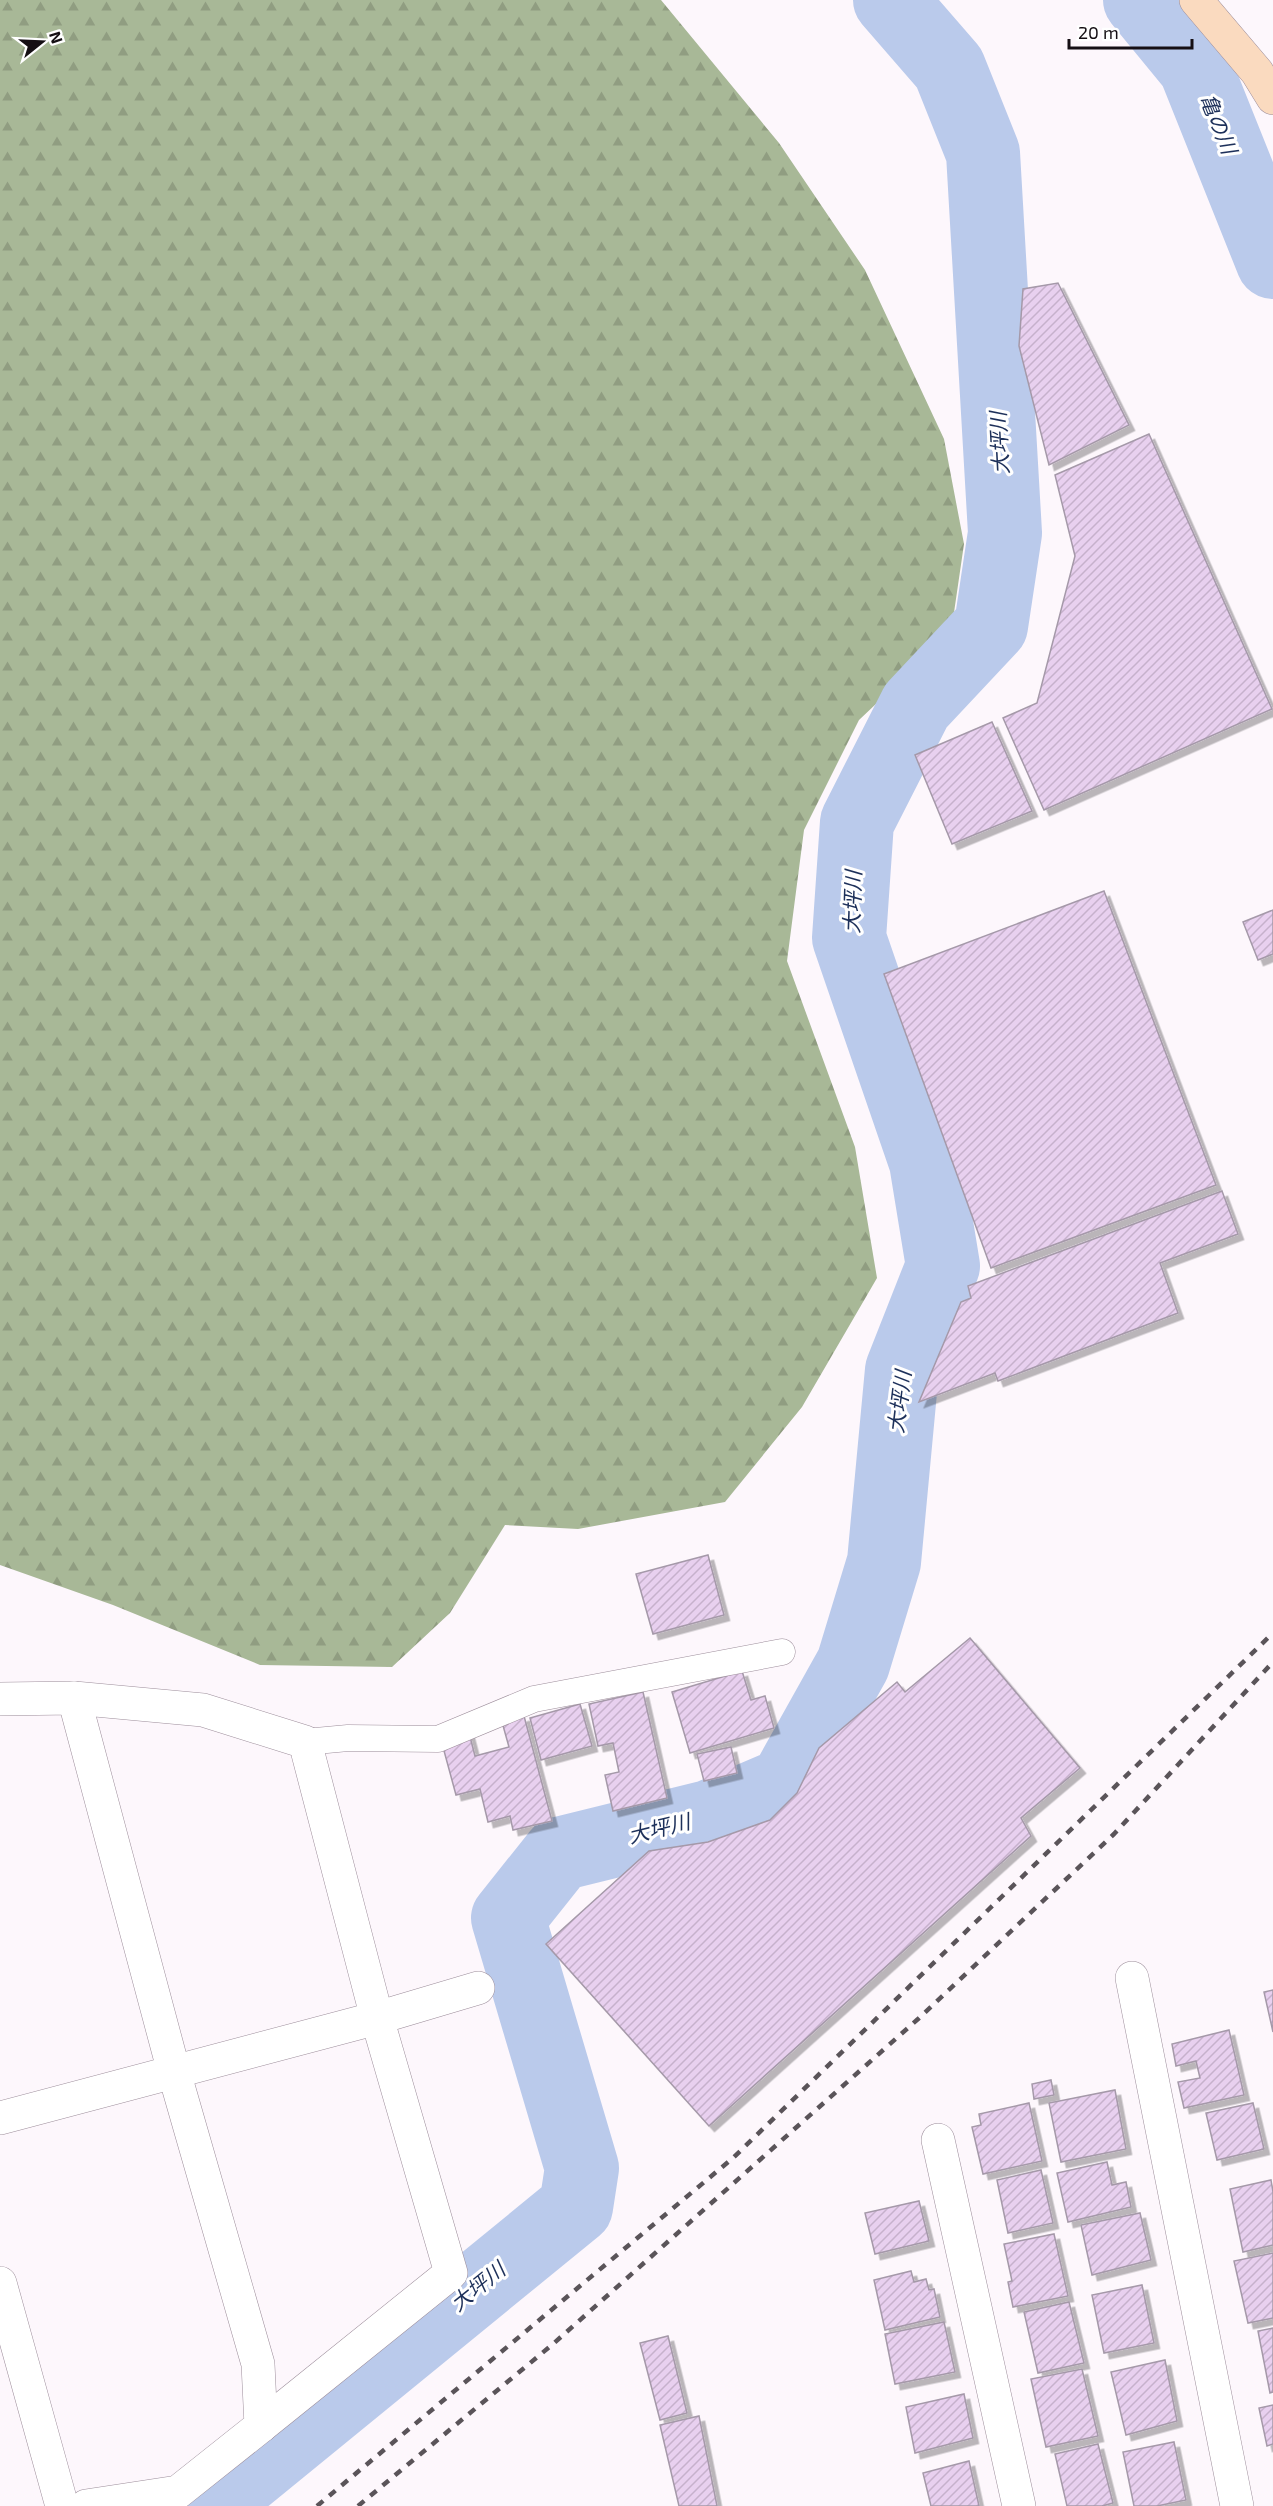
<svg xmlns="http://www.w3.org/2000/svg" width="1273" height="2506" font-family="'Exo 2','Noto Sans JP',sans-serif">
  <defs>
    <pattern id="forest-firs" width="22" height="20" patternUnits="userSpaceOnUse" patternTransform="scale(1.5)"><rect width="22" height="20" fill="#a8b897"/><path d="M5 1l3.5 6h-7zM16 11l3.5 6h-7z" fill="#909d81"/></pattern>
    <pattern id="building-hatch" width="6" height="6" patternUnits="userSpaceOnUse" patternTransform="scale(1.5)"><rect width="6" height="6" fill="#e8d0ef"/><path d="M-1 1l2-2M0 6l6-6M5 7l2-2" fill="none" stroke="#c6b1cc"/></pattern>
    <filter id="shadow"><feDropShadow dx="5.5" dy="5.5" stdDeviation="0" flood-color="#0004"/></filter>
  </defs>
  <rect width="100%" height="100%" fill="#fdf7fc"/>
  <path fill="url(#forest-firs)" d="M0,0H661L779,143L865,270L944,439L964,544L951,633L859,720L804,830L787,961L855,1147L877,1278L802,1407L725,1502L578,1529L505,1525L450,1613L392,1667L260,1665L113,1605L0,1565Z"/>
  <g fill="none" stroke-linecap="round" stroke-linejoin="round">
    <g stroke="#bacaeb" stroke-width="74">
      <path d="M1140,0L1195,67L1273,262"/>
      <path d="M210,2506L576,2207L582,2168L508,1918L559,1854L709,1817L786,1784L853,1664L884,1562L902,1370L943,1266L926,1162L849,938L857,822L916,706L991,626L1005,533L983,153L949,68L890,0"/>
    </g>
  </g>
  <g fill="url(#building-hatch)" stroke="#a599a9" stroke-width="1.5" filter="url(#shadow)">
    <path d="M1058,283L1129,425L1049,465L1019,346L1023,289Z"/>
    <path d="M1149,434L1272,709L1044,810L1003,718L1037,703L1075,556L1055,475Z"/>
    <path d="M992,722L1032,811L952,844L915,755Z"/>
    <path d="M1104,891L1216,1185L991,1268L884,974Z"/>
    <path d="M1273,910V954L1258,960L1243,922Z"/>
    <path d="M1222,1191L1238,1234L1160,1263L1178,1313L998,1381L995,1373L919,1402L961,1302L971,1298L968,1286Z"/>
    <path d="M708,1555L724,1615L653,1634L636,1574Z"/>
    <path d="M970,1638L1080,1768L1021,1818L1031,1836L709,2126L546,1944L649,1851L708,1842L770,1820L797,1793L819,1748L897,1682L905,1692Z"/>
    <path d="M742,1671L751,1700L765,1696L774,1728L690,1753L672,1692Z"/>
    <path d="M643,1692L667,1798L613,1811L605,1775L619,1772L613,1743L598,1746L589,1704Z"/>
    <path d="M580,1704L592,1746L541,1760L530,1718Z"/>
    <path d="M524,1716L552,1821L513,1830L510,1816L488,1822L480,1789L456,1795L440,1736L468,1729L475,1756L509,1747L502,1722Z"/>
    <path d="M731,1747L737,1773L704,1781L697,1754Z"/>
    <path d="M1273,1990V2032L1264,1992Z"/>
    <path d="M1229,2030L1244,2095L1184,2108L1178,2082L1200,2078L1196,2061L1176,2066L1172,2044Z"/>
    <path d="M1051,2080L1054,2095L1034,2099L1032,2084Z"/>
    <path d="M1115,2090L1126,2149L1061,2162L1049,2103Z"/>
    <path d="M1029,2103L1042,2161L983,2174L972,2127L981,2125L979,2114Z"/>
    <path d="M1253,2103L1264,2149L1217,2160L1206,2113Z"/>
    <path d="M1107,2162L1112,2185L1126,2182L1131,2207L1068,2222L1057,2173Z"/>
    <path d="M1041,2170L1053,2223L1008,2233L997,2180Z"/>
    <path d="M1271,2180L1273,2192V2245L1243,2252L1230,2189Z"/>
    <path d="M919,2201L929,2241L875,2254L865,2213Z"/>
    <path d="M1140,2213L1151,2260L1092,2275L1081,2225Z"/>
    <path d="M1054,2234L1068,2296L1013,2307L1008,2282L1012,2281L1004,2244Z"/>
    <path d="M1273,2253V2318L1248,2323L1234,2261Z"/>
    <path d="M911,2271L914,2282L926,2279L929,2290L934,2289L940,2317L885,2330L874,2280Z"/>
    <path d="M1142,2285L1154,2343L1104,2353L1092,2295Z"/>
    <path d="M1069,2302L1084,2363L1038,2373L1024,2312Z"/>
    <path d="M944,2322L955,2372L895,2384L885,2334Z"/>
    <path d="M1273,2328V2392L1270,2393L1258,2331Z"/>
    <path d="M668,2336L687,2413L660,2420L640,2343Z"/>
    <path d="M1165,2360L1177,2421L1126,2435L1111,2372Z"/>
    <path d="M1082,2369L1098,2436L1046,2447L1031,2379Z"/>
    <path d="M964,2394L973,2438L915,2453L906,2407Z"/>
    <path d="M1273,2405V2444L1267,2446L1259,2408Z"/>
    <path d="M699,2416L717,2506H679L660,2425Z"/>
    <path d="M1174,2442L1186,2500L1157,2506H1134L1123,2452Z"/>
    <path d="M1098,2444L1113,2503L1102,2506H1067L1055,2454Z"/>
    <path d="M969,2461L979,2506H931L923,2473Z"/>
  </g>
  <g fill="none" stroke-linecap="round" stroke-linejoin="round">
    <defs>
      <path id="lane" d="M305,1742L348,1738L438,1739L534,1699L782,1652"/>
      <g id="street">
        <path d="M74,1698L174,2072L258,2364L261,2426L178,2492L86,2506"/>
        <path d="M0,1699L74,1698L203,1710L305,1742L377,2018L0,2118"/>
        <path d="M1132,1978L1237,2506"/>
        <path d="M938,2140L1019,2506"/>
        <path d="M0,2283L62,2506"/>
        <path d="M261,2426L451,2273L377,2018L478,1988"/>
      </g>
      <path id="secondary" d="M1196,0L1257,72L1273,98"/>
    </defs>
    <use href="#lane" stroke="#9d8e9b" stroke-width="27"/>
    <use href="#street" stroke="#9d8e9b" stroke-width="34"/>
    <use href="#secondary" stroke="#9d8e9b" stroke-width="34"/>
    <use href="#lane" stroke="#fff" stroke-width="26"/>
    <use href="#street" stroke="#fff" stroke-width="33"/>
    <use href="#secondary" stroke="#fadabf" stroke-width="33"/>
    <g stroke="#5a5459" stroke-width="4.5" stroke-dasharray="8 8" stroke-linecap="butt">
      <path d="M317,2506L733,2158L1273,1633"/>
      <path d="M358,2506L553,2344L918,2019L1114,1834L1273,1662"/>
    </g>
  </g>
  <g text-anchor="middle" stroke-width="6" stroke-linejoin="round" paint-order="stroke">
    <g font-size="21" font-style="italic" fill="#1d305a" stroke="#fff">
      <text transform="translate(1218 124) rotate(68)" y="7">亀の川</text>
      <text transform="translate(1000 443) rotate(-93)" y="7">大坪川</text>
      <text transform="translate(853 902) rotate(-88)" y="7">大坪川</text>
      <text transform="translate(900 1402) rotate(-83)" y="7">大坪川</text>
      <text transform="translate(659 1829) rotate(-14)" y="7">大坪川</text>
      <text transform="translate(478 2287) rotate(-39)" y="7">大坪川</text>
    </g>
  </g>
  <g transform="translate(42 42) rotate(72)" stroke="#ffffff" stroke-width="4.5" paint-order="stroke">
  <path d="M0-4.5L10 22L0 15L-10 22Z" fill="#150f14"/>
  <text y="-9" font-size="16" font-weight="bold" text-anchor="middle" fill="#150f14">N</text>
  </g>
  <path d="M1069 39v9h123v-9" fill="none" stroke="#150f14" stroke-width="3"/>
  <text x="1078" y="39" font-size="18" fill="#150f14" stroke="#ffffff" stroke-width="4.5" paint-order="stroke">20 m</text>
</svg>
